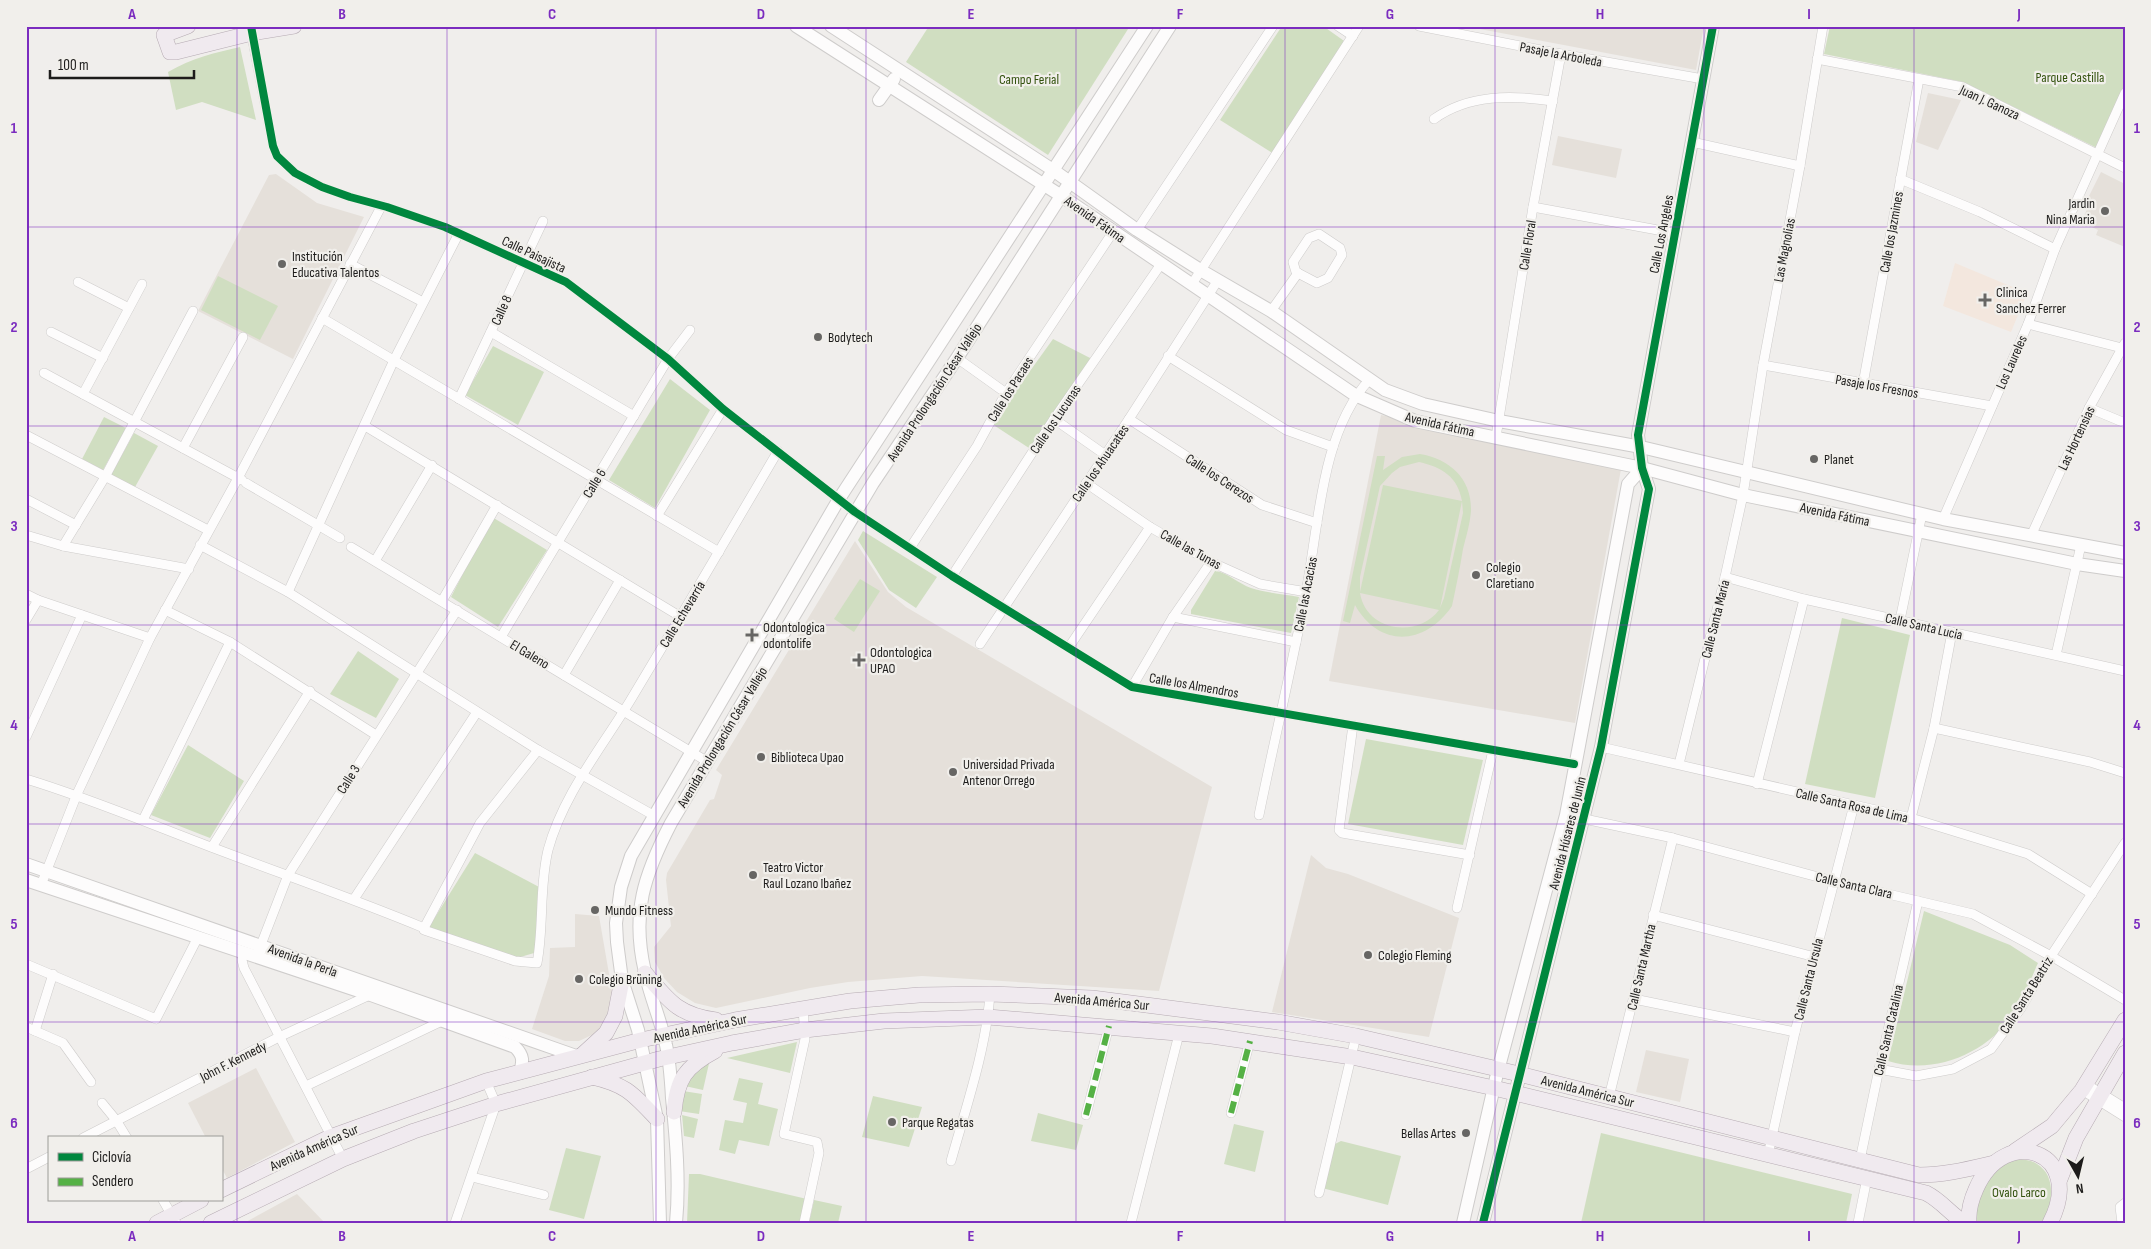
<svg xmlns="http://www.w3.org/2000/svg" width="2151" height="1249" font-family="'Sofia Sans Condensed',sans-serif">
  <rect width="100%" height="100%" fill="#f0eeec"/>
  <path fill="#f3e7de" d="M1955,263L2027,293L2011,332L1943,306Z"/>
  <g fill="#e5e0da">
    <path d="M1464,26H1704L1696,70Z"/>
    <path d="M1928,93L1961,100L1938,150L1916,142Z"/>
    <path d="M1558,136L1622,149L1616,178L1552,165Z"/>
    <path d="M2101,172L2125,184V247L2096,235L2098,230L2081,222L2091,201L2088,198Z"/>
    <path d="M276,174L317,203L364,217L293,359L198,311L269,175Z"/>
    <path d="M1381,415L1621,469L1575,723L1329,681Z"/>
    <path d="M855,541L888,592L906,607L1212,787L1159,991L922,976L848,982L810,988L716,1008L695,1003L677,992L664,978L655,962L654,947L671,926L666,880L667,873L710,800L714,799L722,775L716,770Z"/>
    <path d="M1311,855L1326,868L1348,874L1459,918L1429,1037L1272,1012Z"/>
    <path d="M575,914L599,916L613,997L604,1024L594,1034L579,1041H565L532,1029L549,976L550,948L575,947Z"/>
    <path d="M1646,1050L1689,1059L1680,1102L1636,1092Z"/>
    <path d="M256,1068L295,1142L227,1178L221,1167V1138H206L188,1103Z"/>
    <path d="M297,1194L325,1223H244Z"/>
  </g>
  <g fill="#d0dec1" fill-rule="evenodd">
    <path d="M929,26H1130L1048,155L906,62Z"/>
    <path d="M1282,26H1323L1347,43L1274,154L1220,120Z"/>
    <path d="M1830,26H2125V85L2097,148L1963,82L1824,54Z"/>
    <path d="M240,47L256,120L202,102L176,110L168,72C192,58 214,53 240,47Z"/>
    <path d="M218,276L278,306L260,340L201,310Z"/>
    <path d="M1053,339L1092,359L1032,450L992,424Z"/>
    <path d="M493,346L544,372L518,425L465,395Z"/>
    <path d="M670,379L710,410L655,508L609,480Z"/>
    <path d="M104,417L126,428L103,470L82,459Z"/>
    <path d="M134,433L158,446L135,487L111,475Z"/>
    <path d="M1420,454C1450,459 1472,479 1471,511C1470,524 1466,537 1463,549C1460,568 1456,587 1452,606C1425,646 1379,648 1355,605L1350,623L1343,621L1377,456H1385L1383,470L1402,457ZM1419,462C1442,467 1458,477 1462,501L1383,485L1360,592V577L1380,486L1392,473L1400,467ZM1462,501L1463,513L1444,598L1440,608ZM1360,593L1439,610C1417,639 1366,631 1360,593Z"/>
    <path d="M492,517L547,550L498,627L451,597Z"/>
    <path d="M863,531L937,577L916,608L889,590L858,540Z"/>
    <path d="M1215,571C1227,572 1239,584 1251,588C1266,593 1284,594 1299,597L1291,633L1191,614V610Z"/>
    <path d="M860,579L880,591L854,632L834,619Z"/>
    <path d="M1842,618L1910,635L1875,798L1805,784Z"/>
    <path d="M358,651L399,679L376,718L330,694Z"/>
    <path d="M1366,739L1483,760L1463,845L1348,824Z"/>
    <path d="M188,745L244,781L210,838L151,815Z"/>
    <path d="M475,853L541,888L536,949L534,953L517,958L429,927Z"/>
    <path d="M1924,911L2010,945L2038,963C2032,976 2023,1001 2016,1012C1988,1052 1936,1076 1888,1061Z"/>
    <path d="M797,1042L790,1073L727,1058Z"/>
    <path d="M710,1059L703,1090L685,1086L691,1075Z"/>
    <path d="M739,1078L763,1083L758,1104L778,1109L769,1146L739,1140L735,1154L719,1150L725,1120L743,1123L747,1103L733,1100Z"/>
    <path d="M683,1091L702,1094L699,1114L679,1111Z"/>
    <path d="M873,1096L922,1107L909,1147L862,1137Z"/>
    <path d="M1038,1113L1083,1125L1076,1150L1031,1141Z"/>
    <path d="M682,1115L698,1119L694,1138L684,1136Z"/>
    <path d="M1234,1124L1264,1131L1255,1172L1224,1164Z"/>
    <path d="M1601,1133L1852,1194L1846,1223H1581Z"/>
    <path d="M1341,1141L1401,1156L1388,1205L1322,1188L1335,1144Z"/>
    <path d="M566,1148L601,1156L584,1219L549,1210Z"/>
    <path d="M2017,1159C2024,1160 2032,1160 2037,1164C2057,1176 2053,1206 2042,1223H1971C1973,1197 1991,1167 2017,1159Z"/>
    <path d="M689,1174H700L807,1199L801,1223H687Z"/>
    <path d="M814,1200L842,1206L838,1223H809Z"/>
  </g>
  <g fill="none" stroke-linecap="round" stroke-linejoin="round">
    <defs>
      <g id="street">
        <path d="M1338,26L1353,36"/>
        <path d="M1419,26L1561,54L1703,79"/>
        <path d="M251,31L273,146L277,156L295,173L322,187L350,197L387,207L445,227L566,282L668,359L723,409L855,512L952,576L1132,687L1574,764"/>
        <path d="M1817,59L1963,87L2125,168"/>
        <path d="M1434,119C1469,94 1512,95 1553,101"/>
        <path d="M1692,142L1800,166"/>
        <path d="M1900,179L1980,212L2055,249"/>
        <path d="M1533,207L1674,233"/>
        <path d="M1137,230L1273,26"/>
        <path d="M1319,234L1340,248L1342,255L1328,278L1317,283L1296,272L1293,262L1309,238Z"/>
        <path d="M350,264L423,302"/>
        <path d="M78,282L129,308"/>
        <path d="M1192,284L1359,26"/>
        <path d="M1271,311L1298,273"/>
        <path d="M322,318L719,552"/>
        <path d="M2028,324L2122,348"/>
        <path d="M51,332L103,358"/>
        <path d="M491,332L634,416"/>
        <path d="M1168,356L1286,430L1333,447"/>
        <path d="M957,358L1006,393"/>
        <path d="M1763,365L1992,406"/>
        <path d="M44,373L242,480"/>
        <path d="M1863,384L1919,79"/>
        <path d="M83,394L142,284"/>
        <path d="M459,399L543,221"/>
        <path d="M2089,408L2125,423"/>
        <path d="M1054,419L1104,454"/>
        <path d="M1129,419L1262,505L1317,523"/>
        <path d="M365,426L681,617"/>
        <path d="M26,435L208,530"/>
        <path d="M1496,437L1533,207L1561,54"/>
        <path d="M183,448L243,337"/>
        <path d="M246,483L340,538"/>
        <path d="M1086,483L1150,527L1211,562L1260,584L1307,592"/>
        <path d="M26,499L76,525"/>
        <path d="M657,516L723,409"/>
        <path d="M1943,519L2028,324L2055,249L2125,93"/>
        <path d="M26,535L63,546L189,569"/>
        <path d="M2031,536L2089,408L2125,343"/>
        <path d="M200,545L288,592L538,750L653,815"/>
        <path d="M63,546L105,477L193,311"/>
        <path d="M351,547L708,762"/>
        <path d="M910,548L977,446L1006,393L1113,232"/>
        <path d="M375,561L432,465"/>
        <path d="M952,576L1054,419L1161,264"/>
        <path d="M1725,577L1804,599L2125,671"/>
        <path d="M288,592L394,360L459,233"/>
        <path d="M26,594L38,600L150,638"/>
        <path d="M442,601L497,505"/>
        <path d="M165,610L230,642L376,735"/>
        <path d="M1173,617L1296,642"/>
        <path d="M26,620L38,600"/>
        <path d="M1900,620L1922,514"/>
        <path d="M501,637L668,359L690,330"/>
        <path d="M980,644L1129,419L1218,280"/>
        <path d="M1069,647L1150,527"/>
        <path d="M2056,655L2081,545"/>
        <path d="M564,675L620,580"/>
        <path d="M1132,687L1173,617L1211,562"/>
        <path d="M1353,725L1339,830L1342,833L1470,855"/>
        <path d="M1934,728L2090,762L2125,773"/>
        <path d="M26,737L82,615"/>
        <path d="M1601,747L1911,818L2028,854L2092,894"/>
        <path d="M1679,764L1725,577L1743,495L1763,365L1800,166L1823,26"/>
        <path d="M26,779C89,798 150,824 211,847C282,874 354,899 424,928V930L515,961L537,963C544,927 539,887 548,850C563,795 600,750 630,701C680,618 729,535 778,451"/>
        <path d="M1757,784L1804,599"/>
        <path d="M1259,815C1274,741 1292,667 1306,592C1319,524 1321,433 1369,380"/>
        <path d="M1566,815L1673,838L1833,881L1973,914L2051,956L2125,1000"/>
        <path d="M1911,818L1934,728L1952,632"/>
        <path d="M143,820L230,642"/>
        <path d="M212,847L310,691"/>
        <path d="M41,885L77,794L150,638L238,478L382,205"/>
        <path d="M354,899L477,712"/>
        <path d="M1457,908L1493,750"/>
        <path d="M1653,915L1815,957"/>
        <path d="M424,928L480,823L538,750"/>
        <path d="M259,950L288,875L457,610"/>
        <path d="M244,952L242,960L244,968L343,1159"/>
        <path d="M26,964L156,1019L198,937"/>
        <path d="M1634,999L1795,1032"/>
        <path d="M803,1007L805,1039L784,1134L817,1142L819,1153L804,1223"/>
        <path d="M26,1027L63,1043L91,1082"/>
        <path d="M35,1031L53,974"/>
        <path d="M1879,1069L1916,1076L1953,1069L1991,1049L2021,1008L2051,956L2125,843"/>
        <path d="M2086,1084L2125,1108"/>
        <path d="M306,1086L442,1021"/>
        <path d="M2082,1090L2125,1117"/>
        <path d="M1609,1097L1673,838"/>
        <path d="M102,1103L116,1120L127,1138"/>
        <path d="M1231,1113L1250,1041"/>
        <path d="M1086,1115L1109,1026"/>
        <path d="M83,1138L279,1037L372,994"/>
        <path d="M1768,1155L1795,1032L1854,805"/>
        <path d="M1860,1160L1879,1069L1918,901"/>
        <path d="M951,1161C966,1107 986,1050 990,994"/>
        <path d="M26,1169L49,1157"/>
        <path d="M472,1177L544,1195"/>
        <path d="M1319,1193L1356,1036"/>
        <path d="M163,1200L176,1223"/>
        <path d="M455,1223L496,1104L486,1081"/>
        <path d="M1131,1223L1179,1034"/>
        <path d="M1858,1223L1867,1178"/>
        <path d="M2122,1223L2120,1207L2125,1203"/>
      </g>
      <g id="secondary">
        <path d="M796,26L1060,195L1355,395L1415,421L1642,468L1743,495L2077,564L2125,571"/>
        <path d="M831,26L1053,170L1137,230L1202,271L1271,311L1385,390L1423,404L1499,421L1641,447L1943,519L2125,553"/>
        <path d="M879,100L894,79"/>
        <path d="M26,864L579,1057"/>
        <path d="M26,880L371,995L515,1047C524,1056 523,1061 520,1073"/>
        <path d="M660,1223L657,1119L638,1030L622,980L617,942L616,923L621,887L631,856L839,499L1147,26"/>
        <path d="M676,1223C680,1181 676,1139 672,1098C671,1080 670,1062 666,1045C661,1020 650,997 645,972C631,913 644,875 671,823L873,483L957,358L1170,26"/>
        <path d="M1463,1223L1496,1078L1566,815L1628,484L1642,468"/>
        <path d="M1483,1223L1601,747L1649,489L1642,468L1638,435L1713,26"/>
      </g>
      <g id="primary">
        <path d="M188,26L164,35L170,52H176L252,33L294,26"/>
        <path d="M645,973C669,1001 678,1015 716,1020"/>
        <path d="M582,1055L606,1033L615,1016L622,980"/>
        <path d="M592,1077C627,1085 633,1094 657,1119"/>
        <path d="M674,1112C677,1079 685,1067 715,1051"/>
        <path d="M2015,1151L2052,1126L2082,1090L2125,1020"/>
        <path d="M2060,1179L2076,1138L2125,1053"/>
        <path d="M221,1190L330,1137L486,1081L641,1040L735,1020L850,1001L919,995L990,994L1092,998L1278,1022L1356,1036L1519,1074L1919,1175C1945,1175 1968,1169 1994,1163"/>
        <path d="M157,1223L201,1200"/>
        <path d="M211,1223L343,1159L414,1131L496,1104L659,1059L732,1043L805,1030L884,1021L988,1017L1212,1036L1352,1057L1494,1088L1926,1193C1942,1201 1950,1214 1965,1223"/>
        <path d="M1969,1223C1968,1210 1971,1200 1976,1189C2005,1122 2087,1152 2050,1223"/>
      </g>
    </defs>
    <use href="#street" stroke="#cecccb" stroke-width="10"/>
    <use href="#secondary" stroke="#cecccb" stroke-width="14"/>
    <use href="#primary" stroke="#b6abb3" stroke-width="16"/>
    <use href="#street" stroke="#fdfcfc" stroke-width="9"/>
    <use href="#secondary" stroke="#fdfcfc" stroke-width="12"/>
    <use href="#primary" stroke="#f0eaef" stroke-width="15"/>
    <g stroke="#55b145" stroke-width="6" stroke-dasharray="12 6" stroke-linecap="butt">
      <path d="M1231,1113L1250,1041"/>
      <path d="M1086,1115L1109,1026"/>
    </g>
    <defs>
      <g id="cycleway">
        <path d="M251,26L273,146L277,156L295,173L322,187L350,197L387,207L445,227L566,282L668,359L723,409L855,512L952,576L1132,687L1574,764"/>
        <path d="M1483,1223L1601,747L1649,489L1642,468L1638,435L1713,26"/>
      </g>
    </defs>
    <use href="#cycleway" stroke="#f1efeb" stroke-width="11"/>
    <use href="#cycleway" stroke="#00873e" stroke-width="8"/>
  </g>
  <path fill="none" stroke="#7b2cbf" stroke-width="1" stroke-opacity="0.55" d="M237,26V1223M447,26V1223M656,26V1223M866,26V1223M1076,26V1223M1285,26V1223M1495,26V1223M1704,26V1223M1914,26V1223M26,227H2125M26,426H2125M26,625H2125M26,824H2125M26,1022H2125"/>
  <g fill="#676664" stroke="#f1efeb" stroke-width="2">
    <circle cx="2105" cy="211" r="5"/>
    <circle cx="282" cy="264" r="5"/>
    <path d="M1982.5 292.5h5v5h5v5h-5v5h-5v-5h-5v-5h5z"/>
    <circle cx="818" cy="337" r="5"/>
    <circle cx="1814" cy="459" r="5"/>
    <circle cx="1476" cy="575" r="5"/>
    <path d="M749.5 627.5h5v5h5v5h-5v5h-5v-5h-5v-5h5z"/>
    <path d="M856.5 652.5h5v5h5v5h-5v5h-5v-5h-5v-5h5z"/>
    <circle cx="761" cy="757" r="5"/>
    <circle cx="953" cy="772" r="5"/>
    <circle cx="753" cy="875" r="5"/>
    <circle cx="595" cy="910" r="5"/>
    <circle cx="1368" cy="955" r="5"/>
    <circle cx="579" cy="979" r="5"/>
    <circle cx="892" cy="1122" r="5"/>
    <circle cx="1466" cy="1133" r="5"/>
  </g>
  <g text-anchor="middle" stroke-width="4.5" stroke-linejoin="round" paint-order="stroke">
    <g font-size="14" fill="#1d1c1b" stroke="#f1efeb">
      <text transform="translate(1561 54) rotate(11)" y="5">Pasaje la Arboleda</text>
      <text transform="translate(1990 102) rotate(25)" y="5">Juan J. Ganoza</text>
      <text transform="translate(1095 219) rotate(35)" y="5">Avenida Fátima</text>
      <text transform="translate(1891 232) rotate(-80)" y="5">Calle los Jazmines</text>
      <text transform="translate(1661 234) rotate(-79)" y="5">Calle Los Angeles</text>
      <text transform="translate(1527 245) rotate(-81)" y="5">Calle Floral</text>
      <text transform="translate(1784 250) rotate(-79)" y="5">Las Magnolias</text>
      <text transform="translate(534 254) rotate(25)" y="5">Calle Paisajista</text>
      <text transform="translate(501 310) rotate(-66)" y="5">Calle 8</text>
      <text transform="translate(2011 362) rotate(-66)" y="5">Los Laureles</text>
      <text transform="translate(1877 386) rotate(10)" y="5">Pasaje los Fresnos</text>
      <text transform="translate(1010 389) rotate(-58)" y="5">Calle los Pacaes</text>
      <text transform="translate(934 392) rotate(-57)" y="5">Avenida Prolongación César Vallejo</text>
      <text transform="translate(1055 419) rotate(-56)" y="5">Calle los Lucunas</text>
      <text transform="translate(1440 424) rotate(13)" y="5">Avenida Fátima</text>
      <text transform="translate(2076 438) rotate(-65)" y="5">Las Hortensias</text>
      <text transform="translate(1100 463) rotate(-56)" y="5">Calle los Ahuacates</text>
      <text transform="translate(1220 478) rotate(33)" y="5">Calle los Cerezos</text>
      <text transform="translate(594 483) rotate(-59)" y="5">Calle 6</text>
      <text transform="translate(1835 514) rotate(12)" y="5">Avenida Fátima</text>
      <text transform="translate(1191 549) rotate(29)" y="5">Calle las Tunas</text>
      <text transform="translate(1305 594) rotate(-79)" y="5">Calle las Acacias</text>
      <text transform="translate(682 614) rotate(-59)" y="5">Calle Echevarría</text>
      <text transform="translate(1715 619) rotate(-76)" y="5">Calle Santa María</text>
      <text transform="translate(1924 626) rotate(13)" y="5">Calle Santa Lucia</text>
      <text transform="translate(530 654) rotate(31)" y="5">El Galeno</text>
      <text transform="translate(1194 685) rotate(10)" y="5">Calle los Almendros</text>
      <text transform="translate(722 737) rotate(-59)" y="5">Avenida Prolongación César Vallejo</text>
      <text transform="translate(348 779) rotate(-58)" y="5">Calle 3</text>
      <text transform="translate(1852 805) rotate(13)" y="5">Calle Santa Rosa de Lima</text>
      <text transform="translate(1567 833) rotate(-76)" y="5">Avenida Húsares de Junín</text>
      <text transform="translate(1854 885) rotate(13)" y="5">Calle Santa Clara</text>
      <text transform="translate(303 960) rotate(20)" y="5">Avenida la Perla</text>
      <text transform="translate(1641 967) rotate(-77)" y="5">Calle Santa Martha</text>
      <text transform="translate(1808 979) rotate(-76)" y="5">Calle Santa Ursula</text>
      <text transform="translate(2026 995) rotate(-58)" y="5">Calle Santa Beatriz</text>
      <text transform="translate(1102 1001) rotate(5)" y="5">Avenida América Sur</text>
      <text transform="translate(700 1028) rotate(-12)" y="5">Avenida América Sur</text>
      <text transform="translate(1888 1030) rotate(-77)" y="5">Calle Santa Catalina</text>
      <text transform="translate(233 1061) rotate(-27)" y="5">John F. Kennedy</text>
      <text transform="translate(1588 1091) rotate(14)" y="5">Avenida América Sur</text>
      <text transform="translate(314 1147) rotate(-24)" y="5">Avenida América Sur</text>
    </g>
    <g font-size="14" fill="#33520e" stroke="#f1efeb">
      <text x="2070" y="82">Parque Castilla</text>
      <text x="1029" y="84">Campo Ferial</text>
      <text x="2019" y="1197">Ovalo Larco</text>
    </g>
    <g font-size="14" fill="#1d1c1b" stroke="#f1efeb" text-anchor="start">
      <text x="2095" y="208" text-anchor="end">Jardin<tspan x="2095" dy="16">Nina Maria</tspan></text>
      <text x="292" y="261">Institución<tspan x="292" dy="16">Educativa Talentos</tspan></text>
      <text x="1996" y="297">Clinica<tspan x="1996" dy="16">Sanchez Ferrer</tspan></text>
      <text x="828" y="342">Bodytech</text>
      <text x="1824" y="464">Planet</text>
      <text x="1486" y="572">Colegio<tspan x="1486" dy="16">Claretiano</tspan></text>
      <text x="763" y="632">Odontologica<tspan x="763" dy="16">odontolife</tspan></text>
      <text x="870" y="657">Odontologica<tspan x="870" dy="16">UPAO</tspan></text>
      <text x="771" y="762">Biblioteca Upao</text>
      <text x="963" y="769">Universidad Privada<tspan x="963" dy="16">Antenor Orrego</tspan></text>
      <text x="763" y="872">Teatro Victor<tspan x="763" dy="16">Raul Lozano Ibañez</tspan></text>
      <text x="605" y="915">Mundo Fitness</text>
      <text x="1378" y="960">Colegio Fleming</text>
      <text x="589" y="984">Colegio Brüning</text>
      <text x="902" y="1127">Parque Regatas</text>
      <text x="1456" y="1138" text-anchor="end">Bellas Artes</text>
    </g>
  </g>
  <rect width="2151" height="1249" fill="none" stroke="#f1efeb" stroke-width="55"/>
  <rect x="48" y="1136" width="175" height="65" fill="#f1efeb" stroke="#9c9b98"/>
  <rect x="58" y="1153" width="25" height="8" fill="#00873e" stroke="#9c9b98"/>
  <text x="92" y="1162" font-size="15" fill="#1d1c1b">Ciclovía</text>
  <rect x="58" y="1178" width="25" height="8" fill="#55b145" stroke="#9c9b98"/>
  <text x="92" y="1186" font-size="15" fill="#1d1c1b">Sendero</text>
  <g transform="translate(2078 1176) rotate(172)" stroke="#f1efeb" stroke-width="4" paint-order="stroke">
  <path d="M0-4L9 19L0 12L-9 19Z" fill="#1d1c1b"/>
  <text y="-8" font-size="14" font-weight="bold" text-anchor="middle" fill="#1d1c1b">N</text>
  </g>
  <path d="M50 70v8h144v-8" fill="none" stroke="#1d1c1b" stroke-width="2.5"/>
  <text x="58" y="70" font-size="15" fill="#1d1c1b" stroke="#f1efeb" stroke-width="4" paint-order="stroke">100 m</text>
  <rect x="28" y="28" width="2096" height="1194" fill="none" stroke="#7b2cbf" stroke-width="2"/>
  <g font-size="16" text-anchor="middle" font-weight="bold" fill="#7b2cbf">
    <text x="132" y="19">A</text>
    <text x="342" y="19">B</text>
    <text x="552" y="19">C</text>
    <text x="761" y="19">D</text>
    <text x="971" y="19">E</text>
    <text x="1180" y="19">F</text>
    <text x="1390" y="19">G</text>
    <text x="1600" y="19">H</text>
    <text x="1809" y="19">I</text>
    <text x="2019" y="19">J</text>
    <text x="14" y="133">1</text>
    <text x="2137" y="133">1</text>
    <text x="14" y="332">2</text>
    <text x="2137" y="332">2</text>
    <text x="14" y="531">3</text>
    <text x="2137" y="531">3</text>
    <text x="14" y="730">4</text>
    <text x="2137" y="730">4</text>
    <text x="14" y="929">5</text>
    <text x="2137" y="929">5</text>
    <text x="14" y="1128">6</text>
    <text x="2137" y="1128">6</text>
    <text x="132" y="1241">A</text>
    <text x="342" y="1241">B</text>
    <text x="552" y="1241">C</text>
    <text x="761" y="1241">D</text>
    <text x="971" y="1241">E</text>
    <text x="1180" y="1241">F</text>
    <text x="1390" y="1241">G</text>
    <text x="1600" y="1241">H</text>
    <text x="1809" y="1241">I</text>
    <text x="2019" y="1241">J</text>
  </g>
</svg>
